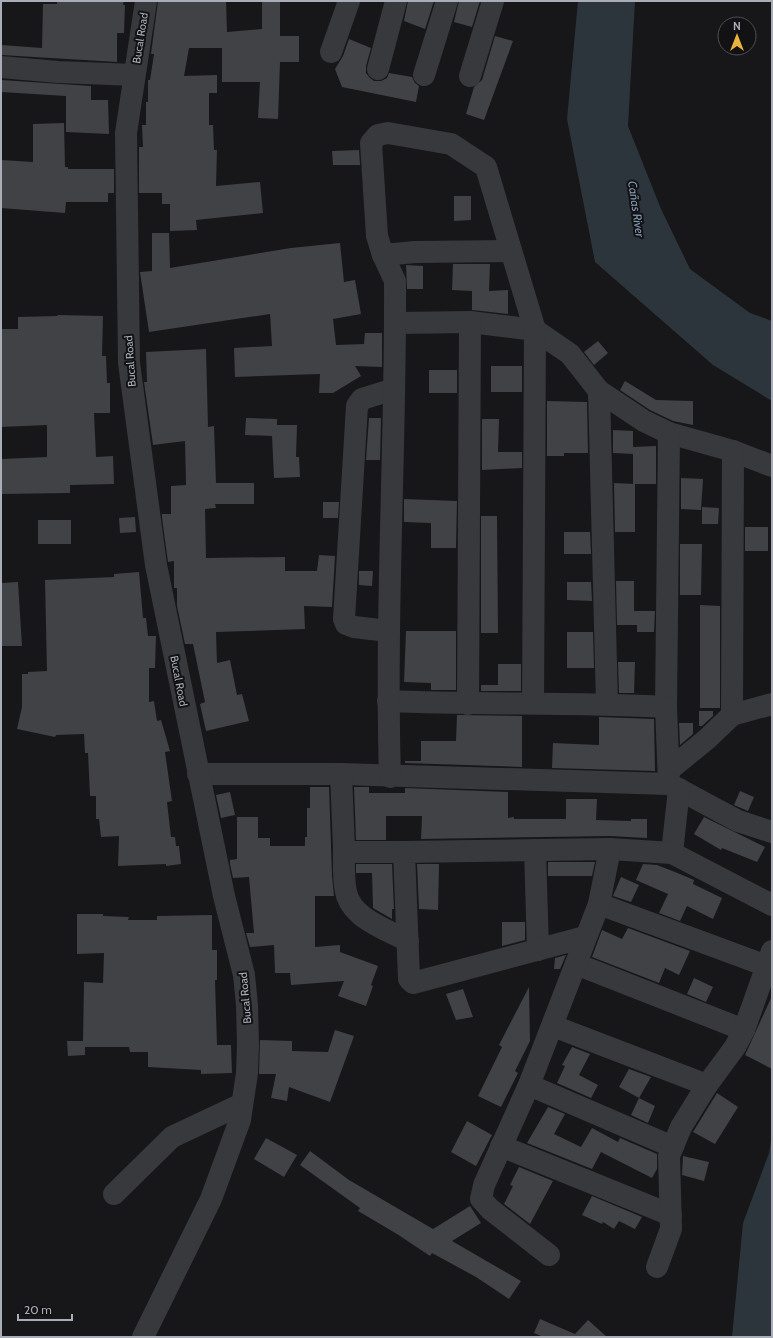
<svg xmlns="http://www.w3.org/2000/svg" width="773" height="1338" font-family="Cabin,sans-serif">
  <rect width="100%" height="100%" fill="#171618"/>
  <g fill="#2d353c">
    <path d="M578,1H635L628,126L661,209L690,269L750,313L772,321V401L713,365L595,262L567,119Z"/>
    <path d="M772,1135V1337H732L743,1223L769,1153Z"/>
  </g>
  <g fill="#414245">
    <path d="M57,1H124L123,5H125L124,33H117V62L1,55V45L42,48L43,4H57Z"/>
    <path d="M158,1H226L227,32L262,29V1H280V36H299V62H280L278,119L258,118L260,82H222V48H189L184,76L217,75V93H209V125H213L214,150H217L216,186L260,182L263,213L196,220L197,230L170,231V204H162V193H139V147H143L142,125H146V102H148V80H150L154,54H151Z"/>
    <path d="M408,1H434L425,29L404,21Z"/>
    <path d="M459,1H480L472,27L454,22Z"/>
    <path d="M495,36L513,41L484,120L466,114L474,87L482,80Z"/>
    <path d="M349,39L371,48L366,66V73L370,78L374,81H381L387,78L389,73L412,77L415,83L419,86L416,102L342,87L335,69L343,56Z"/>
    <path d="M1,80L91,86V100H108L109,134L66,132V96L1,92Z"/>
    <path d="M64,123L65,167H68V169H114V193H108V202H66L65,213L1,208V160L33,162V124Z"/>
    <path d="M359,150L360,165H333L332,151Z"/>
    <path d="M454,196H471V220L454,221Z"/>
    <path d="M152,233H169L170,268L291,248L340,243L344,282L355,280L361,314L333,319L336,345L364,344L365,333H382V367L355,366L361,376L333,393H319L320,374L235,377L234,348L272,346L270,314L149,332L140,272L152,271Z"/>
    <path d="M453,264H490L489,291L508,290V314L472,310V291L452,290Z"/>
    <path d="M406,265L423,266V289H407Z"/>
    <path d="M58,315L103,316L102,356H106L107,383H110V413H94L96,457L113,456L114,484L70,485V493L1,494V459L47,457V425L1,427V329H18V317L57,316Z"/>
    <path d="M598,341L608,353L594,365L584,352Z"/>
    <path d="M206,349L208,427L214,426L216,483H254V504H215L216,508L205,509L206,558L285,557V571H317L319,555L335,556L332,607L304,606L305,629L216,632L217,663L230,660L237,695L242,694L249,721L206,731L200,704L205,702L193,644H185L177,606V588H174V561L168,562L162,518V514H171V486L186,485L185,441L153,445L144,382H147L146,352Z"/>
    <rect x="491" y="366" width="31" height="26"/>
    <rect x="429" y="370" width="28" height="23"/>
    <path d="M625,381L656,400L693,401V425L673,421L650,410L620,390Z"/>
    <path d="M547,401L587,402L588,453H564V456H547Z"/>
    <path d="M246,418L277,419V425H297L296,457H299L300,477L274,478L272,436L245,435Z"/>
    <path d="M369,418H381L380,460H366Z"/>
    <path d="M482,419H499L498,452H522V468L482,470Z"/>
    <path d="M613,430L633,431V454L613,453Z"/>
    <path d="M656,446V484H633V447Z"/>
    <path d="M681,478L703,479L701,510L681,509Z"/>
    <path d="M614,483L635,484V532H615Z"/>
    <path d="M404,499L457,501L456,548H431V523L404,522Z"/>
    <path d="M323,502H339L338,518H323Z"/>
    <path d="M702,507L719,508L718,524H702Z"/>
    <path d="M481,516H497L498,633H481Z"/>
    <path d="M135,517L136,532L120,533L119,518Z"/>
    <rect x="38" y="520" width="33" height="24"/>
    <rect x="745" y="527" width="23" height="24"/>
    <path d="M564,532H590L591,554H564Z"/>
    <path d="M680,544H702L701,595H680Z"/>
    <path d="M359,571H373L372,586L359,585Z"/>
    <path d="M139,572L143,618H146L148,636H156L155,668H149V702L154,701L157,721L161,720L170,751L165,752L172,801L167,802L171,837H175L176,846H179L181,864L166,866V864L118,866L119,836L101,837L99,819H96V796H90L88,753H85L84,734L56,735L55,737L17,729L22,707V674H28V672L47,671L45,580L114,577V574Z"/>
    <path d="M616,581H634V611H655L654,632H637V625H617Z"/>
    <path d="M18,582L22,646H1V583Z"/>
    <path d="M567,582H591L592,601L567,600Z"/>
    <path d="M700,605L720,606V708H700Z"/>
    <path d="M406,631H456V690H431V683L404,682Z"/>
    <path d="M567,632H593L594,668H567Z"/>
    <path d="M618,662H635L634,693H619Z"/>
    <path d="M498,664H521V691H481V685H498Z"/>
    <path d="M699,711H713V716L702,726H699Z"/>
    <path d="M457,715L522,716V767L405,763V761H421V741H456Z"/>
    <path d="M599,717L654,719L655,771L552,768L553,743L599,745Z"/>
    <path d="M679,723H693V734L680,745Z"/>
    <path d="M310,787H329L332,876L334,896H315V947L340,945V952L378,966L371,985L373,986L366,1006L338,996L344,981L291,985L290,973H275L274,945L250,947L246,933H254L249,877L233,878L230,864V860L237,859V817H258V838H270V846H305V837H307V808H310Z"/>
    <path d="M354,787H369V793H405V788L508,792V818L514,817V819H566V799H597L596,820L631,821V819H647V838L610,836L421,839L422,816H386V840H356Z"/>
    <path d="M740,791L754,797L748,811L734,805Z"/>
    <path d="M230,792L235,815L221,818L216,795Z"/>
    <path d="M704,817L765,847L757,862L722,848L721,850L694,834Z"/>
    <path d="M548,862H595L592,876H548Z"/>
    <path d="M356,864H392L394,909H392V919L373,908L372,873H356Z"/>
    <path d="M417,864H439L438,910L419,909Z"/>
    <path d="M643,864L657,865L680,874L694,880L693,884L722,898L713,919L687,906L680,921L659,913L668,894L636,880Z"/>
    <path d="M621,877L639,885L631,902L613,896Z"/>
    <path d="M77,914H103V916L129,917L128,920H157V916L212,915V950H217V980H215L217,1045H231L232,1073L201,1074V1070L148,1067V1052H130L129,1047H85V1055L68,1056L67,1041H83L84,982L103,983L104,953L77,954Z"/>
    <path d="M502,922H525V940L502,946Z"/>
    <path d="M628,928L690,951L679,975L665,968L659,983L592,957L602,930L622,939Z"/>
    <path d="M566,955L560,969H554L555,958Z"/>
    <path d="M694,978L713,987L706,1002L687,994Z"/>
    <path d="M529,987L530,1041L515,1071L518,1073L501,1107L478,1096L502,1047L499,1045Z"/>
    <path d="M463,989L473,1017L456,1020L446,994Z"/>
    <path d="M772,996V1069L745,1055Z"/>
    <path d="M335,1030L354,1036L330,1102L289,1087L287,1101L271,1098L276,1074H259L260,1040L292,1041V1051L328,1052Z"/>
    <path d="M572,1047L590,1054L579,1075L598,1085L591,1098L557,1083L565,1066L562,1065Z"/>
    <path d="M629,1069L651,1077L639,1098L619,1087Z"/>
    <path d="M717,1093L738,1107L715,1144L693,1132Z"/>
    <path d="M639,1098L655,1106L648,1123L631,1115Z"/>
    <path d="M548,1107L565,1114L554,1134L581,1147L592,1128L618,1142L620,1138L657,1154V1169L652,1178L601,1152L592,1169L527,1143Z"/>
    <path d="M467,1121L492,1135L476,1166L451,1152Z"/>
    <path d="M266,1138L297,1155L284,1177L254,1159Z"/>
    <path d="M310,1151L349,1180L433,1229L470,1206L481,1223L452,1241L521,1281L509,1299L476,1277L432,1253L430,1256L397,1234L358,1211L360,1208L300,1165Z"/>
    <path d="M683,1156L709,1162L704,1181L682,1175Z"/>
    <path d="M519,1167L553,1181L530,1224L504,1204L513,1186L510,1185Z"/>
    <path d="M592,1196L642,1217L635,1229L619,1221L614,1229L603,1222L602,1224L582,1215Z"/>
    <path d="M540,1319L575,1334L588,1320L607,1337H543L534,1333Z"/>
  </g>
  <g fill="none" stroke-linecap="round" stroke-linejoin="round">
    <g stroke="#38393d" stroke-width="22">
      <path d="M331,52L349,1"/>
      <path d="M1,67L58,72L134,75"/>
      <path d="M378,69L396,1"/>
      <path d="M424,75L447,1"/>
      <path d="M470,76L493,1"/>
      <path d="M383,255L415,252L511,251"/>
      <path d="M396,323L470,322L535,330L570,354L599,391L644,421L669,433L733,451L772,466"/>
      <path d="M599,391L607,704"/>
      <path d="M669,433L666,707L669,784"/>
      <path d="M388,631L354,627L346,624L344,619L357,406L362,399L394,389"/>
      <path d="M388,701C480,705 573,702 666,707"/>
      <path d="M468,704L470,322"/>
      <path d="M732,715L733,451"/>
      <path d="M669,770L707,739L732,715L772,704"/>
      <path d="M198,774H341L669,784L738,821L772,832"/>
      <path d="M341,774L344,848L353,852H404"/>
      <path d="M390,777C385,611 396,446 395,281L383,255L377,236L371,143L378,135L388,133L451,144L486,167L535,330L533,703"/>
      <path d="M344,848C344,862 343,878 346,892C352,919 386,929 408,941"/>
      <path d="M535,850L538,950"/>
      <path d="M672,853L679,789"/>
      <path d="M599,904L767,966"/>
      <path d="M585,937L413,983L409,979L404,852L610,849L672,853L772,905"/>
      <path d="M576,964L744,1030"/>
      <path d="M553,1026L707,1085"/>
      <path d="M529,1085L673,1147"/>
      <path d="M501,1146L671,1215"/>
      <path d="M114,1194L172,1137L242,1104"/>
      <path d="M549,1255L490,1209L481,1199L484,1185L529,1085L599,904L610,849"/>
      <path d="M657,1267L671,1229L669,1156L681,1127L707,1085L735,1047L744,1030L772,951"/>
      <path d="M143,1337L211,1199L240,1120L247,1073L248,1045L247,1005L244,975L224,896L156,565L129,363L126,133L146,1"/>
    </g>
  </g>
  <g text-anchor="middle" stroke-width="4" stroke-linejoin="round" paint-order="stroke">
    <g font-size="11" fill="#a9adb8" stroke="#121113">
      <text transform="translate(140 38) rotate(-81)" y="4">Bucal Road</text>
      <text transform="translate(130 361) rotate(-94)" y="4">Bucal Road</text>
      <text transform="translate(179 681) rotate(79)" y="4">Bucal Road</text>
      <text transform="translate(245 998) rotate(-95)" y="4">Bucal Road</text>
    </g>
    <g font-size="12" font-style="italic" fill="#829ab1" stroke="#121113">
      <text transform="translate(636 209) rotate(82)" y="4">Cañas River</text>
    </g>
  </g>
  <rect width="773" height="1338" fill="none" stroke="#a9adb8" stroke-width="4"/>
  <g transform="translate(737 36)"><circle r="19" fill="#121113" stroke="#4e4f55"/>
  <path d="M0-3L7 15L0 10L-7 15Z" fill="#e9b13e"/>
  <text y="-6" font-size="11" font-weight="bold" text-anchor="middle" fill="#a9adb8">N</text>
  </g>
  <path d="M18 1314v6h54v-6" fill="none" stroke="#a9adb8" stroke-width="2"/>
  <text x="24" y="1314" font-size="12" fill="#a9adb8" stroke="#121113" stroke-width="3" paint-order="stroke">20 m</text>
</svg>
